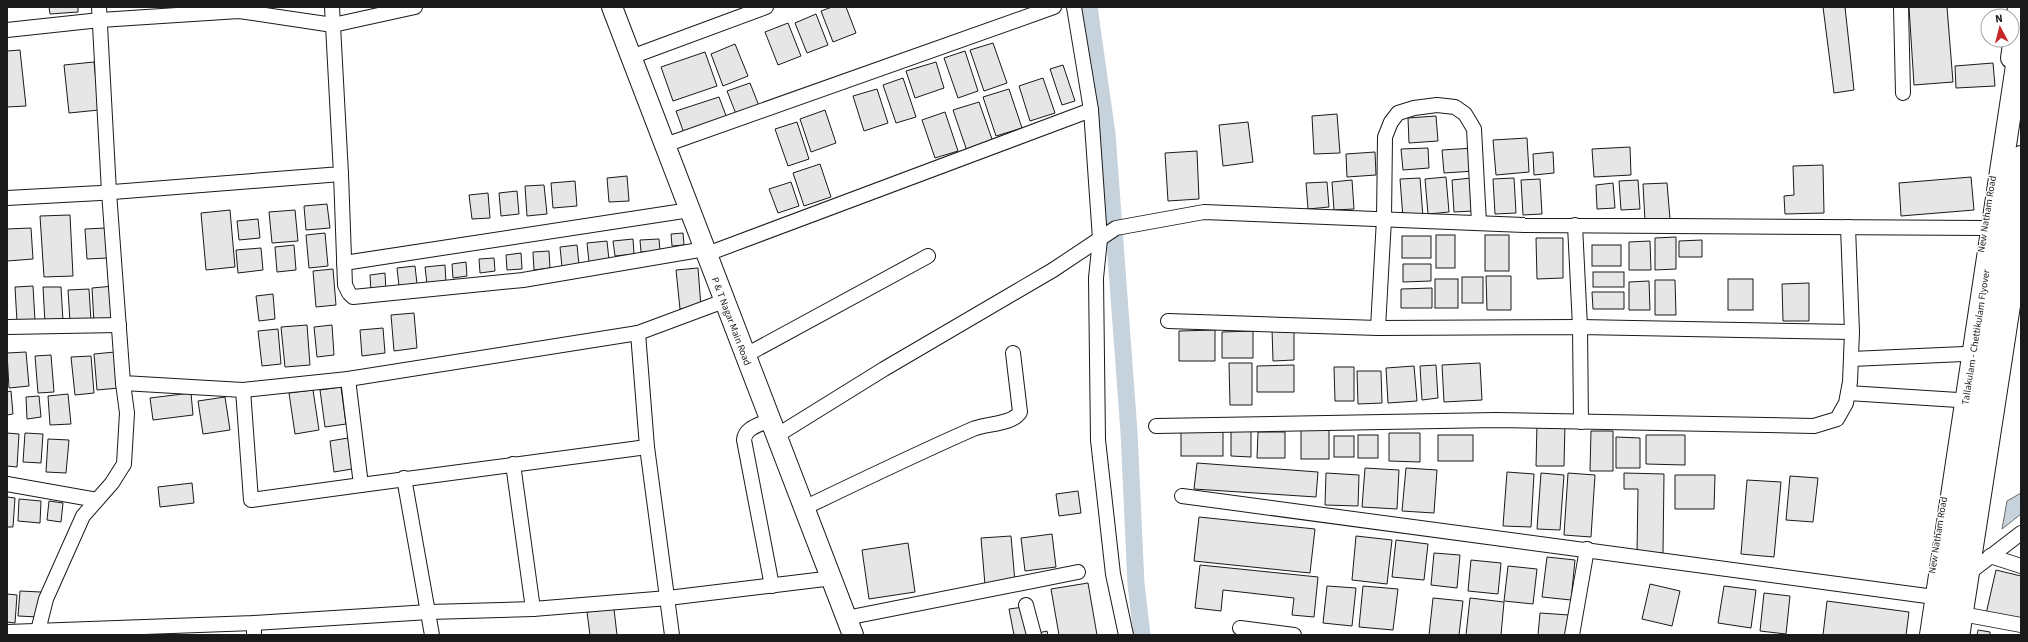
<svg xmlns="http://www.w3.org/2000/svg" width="2028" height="642" font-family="'Source Sans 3',sans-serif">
  <rect width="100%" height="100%" fill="#fff"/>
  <path fill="#c6d2dc" stroke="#6a6a6a" d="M2021,493V514L2002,529L2007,501Z"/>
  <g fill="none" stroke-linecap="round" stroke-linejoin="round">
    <path stroke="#c6d2dc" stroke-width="17" d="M1089,7L1107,134L1129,432L1136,584L1142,635"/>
  </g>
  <g fill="#e6e6e6" stroke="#1a1a1a">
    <path d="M49,7H78V12L50,14Z"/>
    <path d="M832,7H846L856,33L833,42L821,11Z"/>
    <path d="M1823,7H1845L1854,90L1834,93Z"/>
    <path d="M1909,7H1947L1953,82L1914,85Z"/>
    <path d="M816,14L828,45L807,53L795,23Z"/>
    <path d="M788,23L801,56L778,65L765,32Z"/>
    <path d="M993,43L1007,83L984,91L970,50Z"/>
    <path d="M735,44L748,76L723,86L711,54Z"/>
    <path d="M20,50L26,106L7,107V51Z"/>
    <path d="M965,51L978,91L958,98L944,58Z"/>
    <path d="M705,52L717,86L673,101L661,67Z"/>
    <path d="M94,62L99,110L69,113L64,65Z"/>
    <path d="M936,62L944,88L915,98L906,71Z"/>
    <path d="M1993,63L1995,86L1956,88L1955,66Z"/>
    <path d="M1063,65L1075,101L1062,105L1050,69Z"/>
    <path d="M903,78L916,117L896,123L883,85Z"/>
    <path d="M1043,78L1055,113L1030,121L1019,86Z"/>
    <path d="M750,83L759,106L736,114L727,91Z"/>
    <path d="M877,89L888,123L864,131L853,96Z"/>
    <path d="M1009,89L1022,128L996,136L983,97Z"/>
    <path d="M719,97L728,121L685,136L676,111Z"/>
    <path d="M979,102L993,142L967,151L953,110Z"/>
    <path d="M825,110L836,143L811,152L800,119Z"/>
    <path d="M945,112L958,151L935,158L922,120Z"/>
    <path d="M1337,114L1340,153L1314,154L1312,116Z"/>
    <path d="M1436,116L1438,141L1409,143L1408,118Z"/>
    <path d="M797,122L809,159L788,166L775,129Z"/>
    <path d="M1248,122L1253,162L1223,166L1219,125Z"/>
    <path d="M1527,138L1529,172L1496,175L1493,140Z"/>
    <path d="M1630,147L1631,175L1594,177L1592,149Z"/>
    <path d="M1428,148L1429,168L1403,170L1401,149Z"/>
    <path d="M1474,148L1475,171L1444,173L1442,150Z"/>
    <path d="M1197,151L1199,199L1168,201L1165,153Z"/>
    <path d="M1375,152L1376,175L1347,177L1346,154Z"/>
    <path d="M1553,152L1554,173L1534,175L1533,154Z"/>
    <path d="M820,164L831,197L804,206L793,173Z"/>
    <path d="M1823,165L1824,213L1785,214L1784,196L1794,195L1793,166Z"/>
    <path d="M627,176L629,201L609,202L607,178Z"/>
    <path d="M1446,177L1449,212L1428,214L1425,179Z"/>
    <path d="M1971,177L1974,210L1901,216L1899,183Z"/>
    <path d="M1420,178L1423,217L1403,218L1400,179Z"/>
    <path d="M1471,178L1473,211L1454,212L1452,180Z"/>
    <path d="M1514,178L1516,213L1495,214L1493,179Z"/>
    <path d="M1540,179L1542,214L1523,215L1521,180Z"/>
    <path d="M1352,180L1354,209L1334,210L1332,182Z"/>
    <path d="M1638,180L1640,209L1621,210L1619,181Z"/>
    <path d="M575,181L577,206L553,208L551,183Z"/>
    <path d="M791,182L799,206L778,213L769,189Z"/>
    <path d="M1327,182L1329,207L1308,209L1306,183Z"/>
    <path d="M1613,183L1615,208L1597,209L1596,185Z"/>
    <path d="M1667,183L1670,219L1645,221L1643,184Z"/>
    <path d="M544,185L547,214L527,216L525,186Z"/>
    <path d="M517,191L519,214L501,216L499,193Z"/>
    <path d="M488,193L490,218L472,219L469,195Z"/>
    <path d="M327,204L330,228L306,230L304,206Z"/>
    <path d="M230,210L235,267L206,270L201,213Z"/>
    <path d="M295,210L298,241L272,243L269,212Z"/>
    <path d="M70,215L73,276L44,277L40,216Z"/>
    <path d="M258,219L260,238L239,240L237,221Z"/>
    <path d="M31,228L33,259L7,261V229Z"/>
    <path d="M106,228L108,258L87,259L85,229Z"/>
    <path d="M325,233L328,266L309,268L306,235Z"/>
    <path d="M683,233L684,245L672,246L671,234Z"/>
    <rect x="1436" y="235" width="19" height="33"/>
    <rect x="1485" y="235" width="24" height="36"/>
    <rect x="1402" y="236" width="29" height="22"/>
    <path d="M1676,237V269L1655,270V238Z"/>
    <path d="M1536,238H1563V278L1537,279Z"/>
    <path d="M633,239L634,254L615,256L613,241Z"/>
    <path d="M659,239L660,251L641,252L640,240Z"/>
    <path d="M1702,240V257H1679V241Z"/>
    <path d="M607,241L609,260L589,262L587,243Z"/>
    <path d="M1650,241L1651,270H1629V242Z"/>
    <path d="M294,245L296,270L277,272L275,247Z"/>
    <path d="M577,245L579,265L562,267L560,247Z"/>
    <rect x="1592" y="245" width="29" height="21"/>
    <path d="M261,248L263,270L238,273L236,250Z"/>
    <path d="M549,251L550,268L534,270L533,252Z"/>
    <path d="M521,253L522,269L507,270L506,255Z"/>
    <path d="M494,258L495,271L480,273L479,259Z"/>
    <path d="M466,262L467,276L453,278L452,264Z"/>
    <path d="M1403,264H1431V281L1403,282Z"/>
    <path d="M445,265L446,283L427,284L425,267Z"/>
    <path d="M415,266L417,284L399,286L397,268Z"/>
    <path d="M698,268L701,307L680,309L676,270Z"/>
    <path d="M333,269L336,305L316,307L313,271Z"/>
    <rect x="1593" y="272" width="31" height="15"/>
    <path d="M385,273L386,291L371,292L370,275Z"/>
    <path d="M1486,276H1511V310H1487Z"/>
    <rect x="1462" y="277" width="21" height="26"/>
    <rect x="1435" y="279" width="23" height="29"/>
    <rect x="1728" y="279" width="25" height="31"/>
    <path d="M1655,280H1675L1676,315H1655Z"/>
    <path d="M1649,281L1650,310H1629V282Z"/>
    <path d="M1809,283V321H1783L1782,284Z"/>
    <path d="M33,286L35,321L17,322L15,287Z"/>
    <path d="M114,286L116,321L94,323L92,288Z"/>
    <path d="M43,287H61L63,321L45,323Z"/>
    <path d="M1432,288V308H1401V289Z"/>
    <path d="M89,289L91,321L70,322L68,290Z"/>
    <path d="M1592,292H1624V309H1593Z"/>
    <path d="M273,294L275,319L259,321L256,296Z"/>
    <path d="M414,313L417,348L394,351L391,315Z"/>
    <path d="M307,325L310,365L285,367L281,327Z"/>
    <path d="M332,325L334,355L317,357L314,327Z"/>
    <path d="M383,328L385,353L362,356L360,330Z"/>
    <path d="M278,329L281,364L262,366L258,331Z"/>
    <path d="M1272,329H1294V360L1273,361Z"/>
    <path d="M1215,330V361H1179V331Z"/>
    <path d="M1253,331V358H1222V332Z"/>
    <path d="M26,352L29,386L9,388L7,353Z"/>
    <path d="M115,352L119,388L97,390L94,354Z"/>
    <path d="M51,355L54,392L38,393L35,356Z"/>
    <path d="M91,356L94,393L75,395L71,357Z"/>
    <path d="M1229,363H1252V405H1230Z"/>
    <path d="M1480,363L1482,400L1444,402L1442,365Z"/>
    <path d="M1294,365V392H1257V366Z"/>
    <path d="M1436,365L1438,398L1422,400L1420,366Z"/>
    <path d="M1414,366L1417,401L1388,403L1386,368Z"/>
    <path d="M1334,367H1354V401H1335Z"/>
    <path d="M1357,371H1381L1382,403L1358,404Z"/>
    <path d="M341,387L346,424L325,427L320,390Z"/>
    <path d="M313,390L319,430L295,434L289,393Z"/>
    <path d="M11,391L13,414L7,415V392Z"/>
    <path d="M191,393L193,415L153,420L150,398Z"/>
    <path d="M68,394L71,424L50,425L48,396Z"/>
    <path d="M39,396L41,417L27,419L26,397Z"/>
    <path d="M225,397L230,430L203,434L198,401Z"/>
    <path d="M1537,423H1565L1564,466H1536Z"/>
    <rect x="1181" y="429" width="42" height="27"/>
    <path d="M1231,430H1251V457L1231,456Z"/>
    <rect x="1301" y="430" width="28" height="29"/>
    <path d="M1591,431H1613V471H1590Z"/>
    <path d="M1258,432H1285V458H1257Z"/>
    <path d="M7,433L19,434L17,467L7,466Z"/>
    <path d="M25,433L43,434L41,463L23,462Z"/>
    <path d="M1389,433H1420V462L1389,461Z"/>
    <rect x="1358" y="435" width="20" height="23"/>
    <rect x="1438" y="435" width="35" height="26"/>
    <path d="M1646,435H1685V465L1646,464Z"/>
    <rect x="1334" y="436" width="20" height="21"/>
    <path d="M1616,437L1640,438V468H1616Z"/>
    <path d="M348,438L352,469L334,472L330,441Z"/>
    <path d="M48,439L69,440L66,473L46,472Z"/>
    <path d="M1197,463L1318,472L1316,497L1194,489Z"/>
    <path d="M1365,468L1399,470L1397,509L1362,507Z"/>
    <path d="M1406,468L1437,470L1434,513L1402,511Z"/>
    <path d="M1507,472L1534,474L1531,527L1503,526Z"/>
    <path d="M1326,473L1359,475L1358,506L1325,505Z"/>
    <path d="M1541,473L1564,475L1560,530L1537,529Z"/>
    <path d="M1568,473L1595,475L1591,537L1564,535Z"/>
    <path d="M1624,473L1664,474L1663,553H1637L1638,489H1624Z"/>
    <path d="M1675,475H1715L1714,509H1675Z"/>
    <path d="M1790,476L1818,478L1813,522L1786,520Z"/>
    <path d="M1747,480L1781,482L1774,557L1741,554Z"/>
    <path d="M192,483L194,503L160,507L158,487Z"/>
    <path d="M1078,491L1081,513L1059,516L1056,494Z"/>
    <path d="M7,497L15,498L13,527H7Z"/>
    <path d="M19,499L41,501L40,523L18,521Z"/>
    <path d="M49,501L63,503L61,522L47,520Z"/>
    <path d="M1199,517L1315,529L1310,573L1194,561Z"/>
    <path d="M1052,534L1056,567L1025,571L1021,538Z"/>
    <path d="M1011,536L1015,582L985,585L981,538Z"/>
    <path d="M1356,536L1392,540L1387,584L1352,580Z"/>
    <path d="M1396,540L1428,544L1424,580L1392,577Z"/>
    <path d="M908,543L915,592L869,599L862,550Z"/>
    <path d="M1434,553L1460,555L1457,588L1431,585Z"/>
    <path d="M1547,557L1575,560L1571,600L1542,597Z"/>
    <path d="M1471,560L1501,563L1498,594L1468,591Z"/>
    <path d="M1200,565L1318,577L1314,617L1292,615L1294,598L1223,590L1221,611L1195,608Z"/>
    <path d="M1508,566L1537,569L1533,604L1504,601Z"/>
    <path d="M1996,570L2021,576V621L1986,614Z"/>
    <path d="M1088,583L1097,635H1059L1051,589Z"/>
    <path d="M1650,584L1680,591L1672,626L1642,619Z"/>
    <path d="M1327,586L1356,588L1352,626L1323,623Z"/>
    <path d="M1363,586L1398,589L1393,630L1359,627Z"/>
    <path d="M1724,586L1756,590L1751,628L1718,623Z"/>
    <path d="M20,591L41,592L39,617L18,616Z"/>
    <path d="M1764,593L1790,596L1786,634L1760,631Z"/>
    <path d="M7,594L17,595L15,623L7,622Z"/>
    <path d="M1433,598L1463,601L1459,635H1429Z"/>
    <path d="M1470,598L1504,602L1501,635H1466Z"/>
    <path d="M1827,601L1909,612L1906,635H1823Z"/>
    <path d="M1024,607L1038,633L1047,631L1048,635H1014L1009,609Z"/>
    <path d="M614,609L617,635H590L587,612Z"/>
    <path d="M1540,613L1569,615L1566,635H1538Z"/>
    <path d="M1978,630L1990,632V635H1977Z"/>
  </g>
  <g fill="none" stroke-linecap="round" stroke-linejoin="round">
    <defs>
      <g id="street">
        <path d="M99,7L109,192L123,383L243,390L348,379L638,333L724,301"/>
        <path d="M1074,7L1091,110L1100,239L1096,278L1098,440L1113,574L1126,635"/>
        <path d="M1901,7L1903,93"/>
        <path d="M7,30L100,20L239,11L333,25L415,7"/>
        <path d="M631,57L766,7"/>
        <path d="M665,145L1054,7"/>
        <path d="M341,174L345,285L349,293L353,297L523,280L705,249"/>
        <path d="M7,198L100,193L341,174L332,7"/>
        <path d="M1575,225L1580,327L1581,422"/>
        <path d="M707,254L1091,110"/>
        <path d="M344,263L690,210"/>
        <path d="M1168,321L1378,328L1580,327L1852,332"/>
        <path d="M7,327L119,325"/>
        <path d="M1378,328L1384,219L1385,137L1391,122L1398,113L1414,108L1437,105L1455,107L1465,114L1474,129L1479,223"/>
        <path d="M638,333L647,447L672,635"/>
        <path d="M746,355L928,256"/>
        <path d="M1851,359L1964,354"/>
        <path d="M243,390L251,500L361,485L348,379"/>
        <path d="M1848,393L1958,400"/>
        <path d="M770,420C760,425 745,427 744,440L772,586"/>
        <path d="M1156,426L1496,420L1814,426L1837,419L1846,403L1850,382L1852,332L1848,227"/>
        <path d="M776,436L884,369L1053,270L1116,228L1204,212L1524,225L1984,228"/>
        <path d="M513,464L533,609"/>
        <path d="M404,478L432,635"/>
        <path d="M7,484L97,500"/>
        <path d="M361,485L647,447"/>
        <path d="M1182,496L1927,596"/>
        <path d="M804,508C860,481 916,454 973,429C986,423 1012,425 1020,412L1013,353"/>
        <path d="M1990,556L2021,566"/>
        <path d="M1969,573L2021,533"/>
        <path d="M1026,605L1034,635"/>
        <path d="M1962,614L2021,625"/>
        <path d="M846,618L1078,572"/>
        <path d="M254,623V635"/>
        <path d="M1240,628L1294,635"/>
        <path d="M38,631L46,599L83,516L112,483L124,464L127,413L123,383"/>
        <path d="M7,632L254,623L429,612L533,609L668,598L833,578"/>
        <path d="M1572,635L1587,549"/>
      </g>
      <g id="secondary">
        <path d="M612,7L853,635"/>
        <path d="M2011,58L2018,7"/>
        <path d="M1960,631L2021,234"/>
      </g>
      <g id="highway">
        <path d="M1931,635L2021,39"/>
        <path d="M1948,635L2021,157"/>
      </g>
    </defs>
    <use href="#street" stroke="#1a1a1a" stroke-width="16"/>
    <use href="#secondary" stroke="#1a1a1a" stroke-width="22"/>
    <use href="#highway" stroke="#1a1a1a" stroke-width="24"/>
    <use href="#street" stroke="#fff" stroke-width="14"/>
    <use href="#secondary" stroke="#fff" stroke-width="20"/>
    <use href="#highway" stroke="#fff" stroke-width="22"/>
  </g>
  <g text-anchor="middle" stroke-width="3" stroke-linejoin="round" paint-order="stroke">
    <g font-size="10" fill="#1a1a1a" stroke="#fff">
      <text transform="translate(1986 214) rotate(-81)" y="4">New Natham Road</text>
      <text transform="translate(732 321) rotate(69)" y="4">P &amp; T Nagar Main Road</text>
      <text transform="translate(1975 337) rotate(-81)" y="4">Tallakulam - Chettikulam Flyover</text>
      <text transform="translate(1937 535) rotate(-81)" y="4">New Natham Road</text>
    </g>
  </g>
  <rect width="2028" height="642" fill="none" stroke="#1a1a1a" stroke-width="16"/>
  <g transform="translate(2000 28) rotate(353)"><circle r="19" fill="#ffffff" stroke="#a3a3a3"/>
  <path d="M0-3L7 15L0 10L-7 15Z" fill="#c62828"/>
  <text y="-6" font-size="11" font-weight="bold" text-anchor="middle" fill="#1a1a1a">N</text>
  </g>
</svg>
